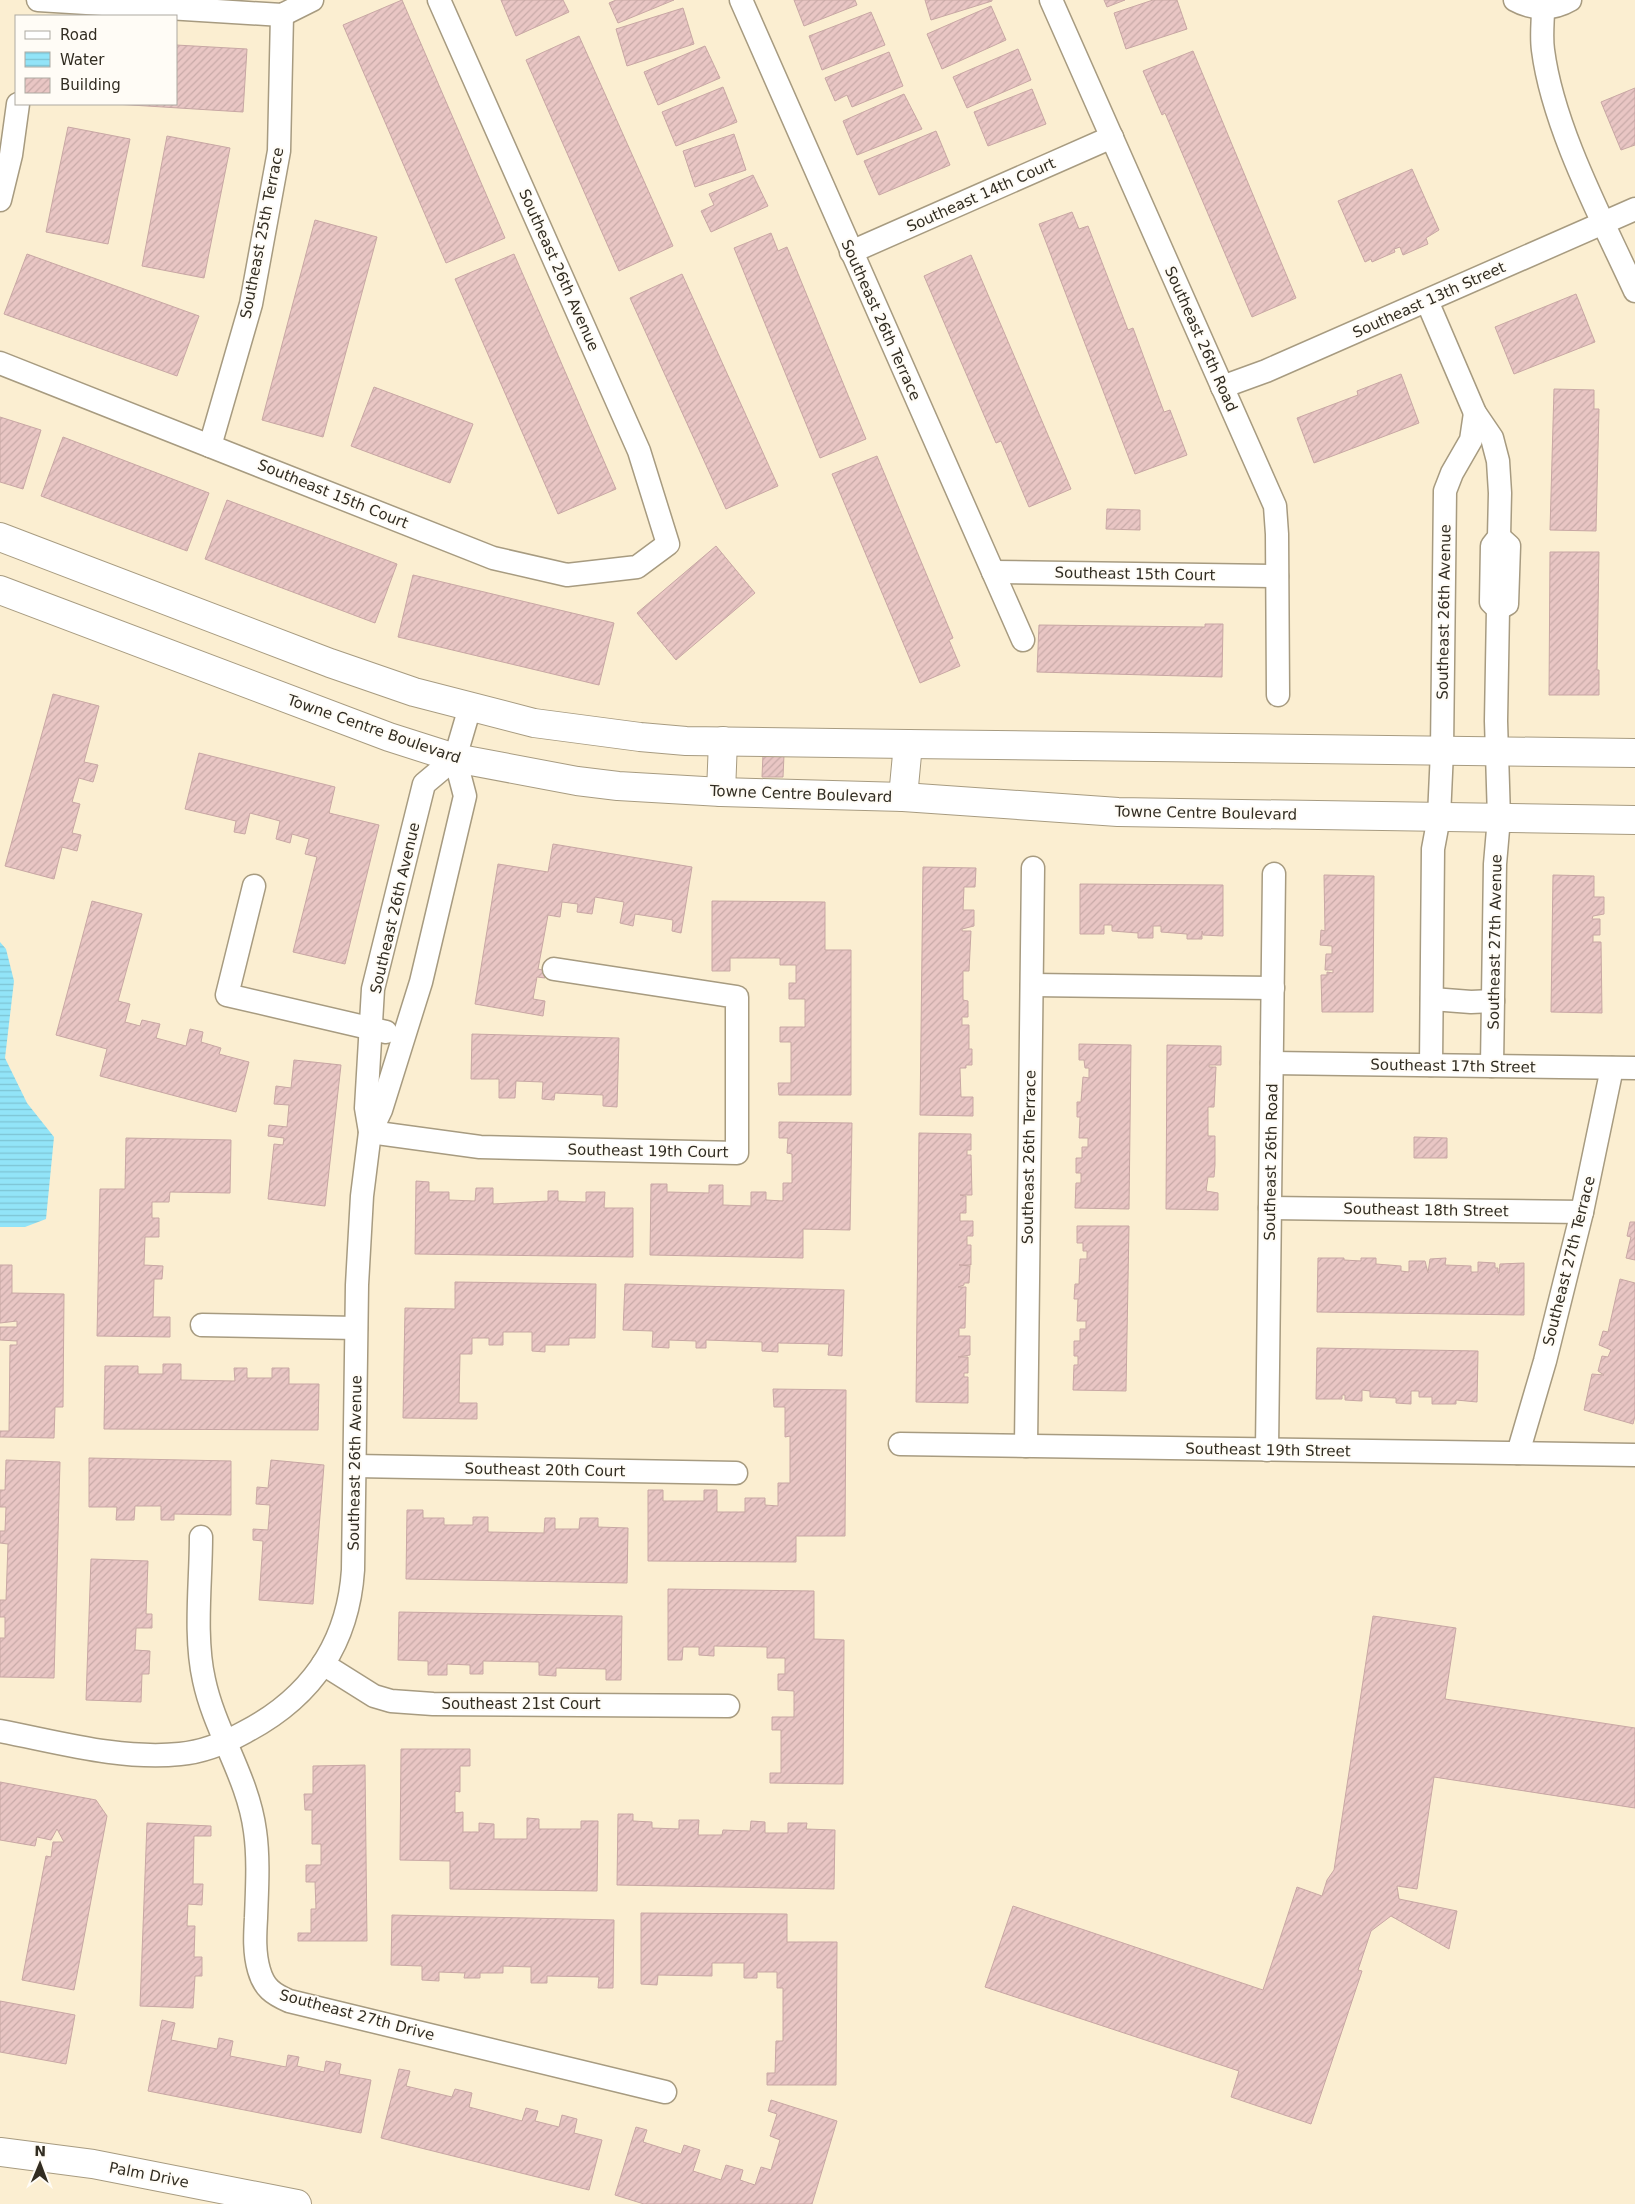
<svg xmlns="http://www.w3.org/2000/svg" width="1635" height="2204" font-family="'DejaVu Sans',sans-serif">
  <defs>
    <pattern id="water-rules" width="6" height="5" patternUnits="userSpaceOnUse" patternTransform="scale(1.25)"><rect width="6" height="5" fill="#92e4f8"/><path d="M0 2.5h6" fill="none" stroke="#7ec4d4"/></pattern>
    <pattern id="building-hatch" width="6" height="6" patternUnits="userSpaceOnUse" patternTransform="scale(1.25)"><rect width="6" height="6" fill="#e9c6c4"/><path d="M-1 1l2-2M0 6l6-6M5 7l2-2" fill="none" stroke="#c8aaa8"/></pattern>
  </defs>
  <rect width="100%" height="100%" fill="#fbeed1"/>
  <path fill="url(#water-rules)" d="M0,942L6,949L14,981L5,1058L27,1103L54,1137L46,1219L25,1227H0Z"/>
  <g fill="url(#building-hatch)" stroke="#c8a7a4">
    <path d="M402,0L505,238L446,263L343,25Z"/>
    <path d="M501,0H563L569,12L516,36Z"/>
    <path d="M616,0H674L618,23L609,3Z"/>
    <path d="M794,0H855L857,5L804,26Z"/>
    <path d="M925,0H992V1L931,20Z"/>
    <path d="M1104,0H1125L1107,7Z"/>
    <path d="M1153,0H1177L1187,29L1126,49L1114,13Z"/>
    <path d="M991,6L1006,40L942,69L927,34Z"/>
    <path d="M683,8L694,44L627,66L616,29Z"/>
    <path d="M871,12L885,45L822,70L809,36Z"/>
    <path d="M579,36L673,246L619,271L526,60Z"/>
    <path d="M176,45L247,49L243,112L115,104H176Z"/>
    <path d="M705,46L720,78L658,105L644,72Z"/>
    <path d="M1018,49L1031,80L967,108L953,77Z"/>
    <path d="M1193,51L1296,298L1252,317L1165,113L1162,115L1143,71Z"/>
    <path d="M889,52L903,86L852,107L847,95L835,101L825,78Z"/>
    <path d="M723,87L737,122L676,146L662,112Z"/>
    <path d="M1635,88V145L1621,150L1601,102Z"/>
    <path d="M1032,89L1046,124L988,146L974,112Z"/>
    <path d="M904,94L922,129L857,155L843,121Z"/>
    <path d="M68,127L130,139L108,244L46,232Z"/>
    <path d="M936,131L950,165L879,195L864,161Z"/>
    <path d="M734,134L746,170L695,187L683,151Z"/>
    <path d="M167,136L230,148L204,278L142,266Z"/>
    <path d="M1412,169L1439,230L1426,238L1428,244L1403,255L1400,247L1394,249L1395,252L1372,262L1371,259L1365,262L1338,201Z"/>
    <path d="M753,175L768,206L711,232L701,211L714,205L709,194Z"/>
    <path d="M1072,212L1079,229L1088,226L1128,330L1133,328L1164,412L1170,410L1187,455L1135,474L1039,224Z"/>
    <path d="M315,220L377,237L323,437L262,420Z"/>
    <path d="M771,233L778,251L787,247L866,439L820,458L734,248Z"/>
    <path d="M27,254L199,316L177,376L4,314Z"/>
    <path d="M514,254L616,489L558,514L455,279Z"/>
    <path d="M971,255L1071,489L1029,507L1001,441L996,443L924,276Z"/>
    <path d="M682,274L778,486L726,509L630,298Z"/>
    <path d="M1576,294L1595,342L1514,374L1495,327Z"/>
    <path d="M1401,374L1419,423L1314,463L1297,418L1358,395L1357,391Z"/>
    <path d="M374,387L473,424L450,483L351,446Z"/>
    <path d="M1554,389L1594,390V409H1599L1596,531L1550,530Z"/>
    <path d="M0,417L41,430L23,489L0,482Z"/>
    <path d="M63,437L209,493L187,551L41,496Z"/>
    <path d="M877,456L953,638L949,640L960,666L920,683L832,474Z"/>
    <path d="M227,500L397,564L375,623L205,559Z"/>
    <path d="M1107,509L1140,510V530L1106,529Z"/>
    <path d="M716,546L755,593L676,660L637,613Z"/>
    <path d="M1550,552H1599L1597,670H1599V695H1549Z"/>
    <path d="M413,575L614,623L599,685L398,637Z"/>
    <path d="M1205,624H1223L1222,677L1037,672L1039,625L1205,627Z"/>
    <path d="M53,694L99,706L84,762L98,765L93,782L79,778L72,802L80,804L72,833L81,835L77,851L62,847L54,879L5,866Z"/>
    <path d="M199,753L335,787L329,813L379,825L345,964L293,952L317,857L305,854L309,839L292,834L290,843L276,839L280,821L250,813L245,834L234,832L236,821L185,809Z"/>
    <path d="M763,754L784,755L783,777H762Z"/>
    <path d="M553,844L692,867L681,933L672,931L673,920L635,914L633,926L620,923L624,902L595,897L592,914L577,912L578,904L562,902L560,917L548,915L538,969L547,971L545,978L537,977L533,999L545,1001L543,1016L475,1004L498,864L548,872Z"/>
    <path d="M923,867L976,868L975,887H964L963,910H974V926L962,929V931H971L969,971H963V1000L968,1001V1017H962V1025H969V1049H972V1065H966V1068H960V1070L961,1097H973V1116L920,1115Z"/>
    <path d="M1324,875L1374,876L1373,1012H1322L1321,975H1327V972L1333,973V970H1325L1326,954H1332V946L1320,945L1321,930L1325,931Z"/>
    <path d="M1553,875L1594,876V897H1604V914L1593,916L1592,919H1600V935H1593V942H1601L1602,1013L1551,1012Z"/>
    <path d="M1080,884L1223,885V936L1203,935L1202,931V939H1187V934L1161,932V926H1153V938H1138V933L1112,931V925H1104V934H1080Z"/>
    <path d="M92,901L142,914L118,1001L130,1004L125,1022L140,1026L142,1020L160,1024L156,1038L186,1046L190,1029L203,1032L201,1042L221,1048L219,1054L249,1062L236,1112L100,1076L107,1049L56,1035Z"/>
    <path d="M712,901L825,902V950H851V1095H779L778,1083H791V1042H780V1027H805V999H789V983H796V965H780V958H730V971H712Z"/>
    <path d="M472,1034L619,1038L617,1107L603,1106V1095L555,1093L554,1100L542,1099L543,1082L516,1081L515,1098H499V1079H471Z"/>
    <path d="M1079,1044L1131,1045L1129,1209L1075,1208L1076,1183H1081V1173H1076V1158H1082V1147H1088V1138H1079L1080,1117H1077V1102H1081L1083,1077L1089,1078V1068H1085L1084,1060H1079Z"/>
    <path d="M1167,1045L1221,1046V1065H1209V1067H1216L1214,1107H1208V1136H1215V1165L1214,1177H1208L1206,1191L1218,1193V1210L1166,1209Z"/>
    <path d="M294,1060L341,1065L325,1206L268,1199L274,1144L283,1145L284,1138L268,1136L269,1125L287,1127L289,1105L274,1104L276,1086L291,1088Z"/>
    <path d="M779,1122L852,1123L850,1230L803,1229V1258L650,1255L651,1184H667V1192L709,1193V1185H723V1205L751,1206V1192H766V1200L783,1201V1183H792V1154L787,1153L788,1138H779Z"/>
    <path d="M919,1133L971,1134V1150H967V1155H971L972,1195H960L966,1196V1213H960V1221H973V1236H967V1245H971V1265H959L970,1266L969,1283H964V1285L958,1287H966L965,1328H959V1336H970V1355L958,1357H968V1373H964V1377H968V1403L916,1402Z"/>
    <path d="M1414,1137L1447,1138V1158H1414Z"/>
    <path d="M126,1138L231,1140L230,1193L170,1192L169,1202H152V1218H159V1237H145L144,1265L163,1266L162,1279H154L153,1317H170V1337L97,1336L100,1189H125Z"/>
    <path d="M416,1181L429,1182V1192H449V1200L475,1201L476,1188H493V1204L548,1201V1191H558V1201L586,1202V1192H605L604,1208H633V1257L415,1254Z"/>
    <path d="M1630,1222H1635V1260L1626,1258L1631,1237L1627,1236Z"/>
    <path d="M1077,1226H1129L1126,1391L1073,1390L1074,1365H1078V1356H1074V1341H1080V1329H1086V1321H1077L1078,1299H1074L1075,1284H1079L1080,1259H1087V1251H1083V1243H1077Z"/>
    <path d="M1318,1258H1344V1260L1361,1261V1258H1376V1264L1401,1266V1271L1409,1272V1261H1425L1428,1273L1430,1259L1446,1258L1445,1265L1471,1266V1272H1478V1262L1495,1263V1268H1498V1273H1499L1500,1264L1524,1263V1315L1317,1312Z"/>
    <path d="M0,1265H12V1293L64,1294L63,1407H55L54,1438L0,1437V1431H9L10,1345H17V1341L0,1340V1327H17V1321L0,1323Z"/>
    <path d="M1620,1279L1635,1283V1416L1633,1424L1584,1410L1592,1374L1604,1375L1598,1371L1602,1356L1608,1357L1611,1350L1599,1345L1603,1331L1608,1332Z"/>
    <path d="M455,1282L596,1284L595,1338H569V1345H545V1352L532,1351V1332H503V1345H489V1338H472V1354H460L459,1403H477V1419L403,1418L405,1308L455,1309Z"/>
    <path d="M625,1284L844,1290L842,1356L828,1355L829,1344L778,1343V1352L762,1351V1342L706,1340V1348H696V1341L669,1340V1348L652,1347L653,1331L623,1330Z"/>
    <path d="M1317,1348L1478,1351L1477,1402L1456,1400V1404H1432V1397H1419V1391H1411V1404L1396,1403V1398L1370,1397V1391L1362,1390V1401L1345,1400V1395H1342V1399H1316Z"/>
    <path d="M163,1364H181V1380L235,1381L234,1368H247V1378H272V1368H289V1384H319L318,1430L104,1429L105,1366H138V1374H163Z"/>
    <path d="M773,1389L846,1390L845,1536H796V1562L648,1561V1490H663V1501H704V1490H717V1512H745V1498H765V1505L778,1506V1483H790V1436L785,1437V1407H774Z"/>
    <path d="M89,1458L231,1461V1515L174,1514V1520H161V1506H135L134,1520H116L117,1507H89Z"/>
    <path d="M6,1460L60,1462L54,1678L0,1677V1638H5V1617H0V1600H6L8,1544L0,1543V1531H5L6,1507H0V1490H5Z"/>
    <path d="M271,1460L324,1465L313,1604L259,1600L263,1541L253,1540V1529L268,1530L270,1505L256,1504L257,1487L268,1488Z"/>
    <path d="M407,1510H423V1518H444V1525H473V1517H488V1532L544,1533L545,1518H555V1529H579L580,1518H598V1527L628,1528L627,1583L406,1579Z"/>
    <path d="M91,1559L148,1561L146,1614H152V1628H136L135,1650L150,1651L149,1674H142L141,1702L86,1700Z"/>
    <path d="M668,1589L814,1591V1639L844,1640L843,1784L770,1783V1773H781V1730H772V1717H794V1691L778,1690V1674H785V1658H767V1647L714,1646V1656L699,1655V1647H683L682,1660H668Z"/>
    <path d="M399,1612L622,1616L621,1680H606V1669L556,1668V1676L539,1675V1662L483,1661V1674H470V1665L447,1664V1675H428V1661L398,1660Z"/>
    <path d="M1373,1616L1456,1628L1445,1699L1635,1728V1808L1434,1777L1417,1889L1397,1886L1399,1899L1457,1911L1449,1949L1391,1916L1371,1931L1358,1970L1362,1971L1311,2124L1231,2097L1239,2071L985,1987L1013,1906L1263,1990L1297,1887L1322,1896L1327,1880L1334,1870Z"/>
    <path d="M401,1749H470V1766H460V1792L455,1791V1813L463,1812V1832H479V1823L494,1824V1839H527V1818L539,1819V1829H581V1821H598L597,1891L450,1889V1861L400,1860Z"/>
    <path d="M365,1765L367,1941H298V1933H311V1909H316L315,1882H306V1865H321V1844H312V1810H305L304,1794H313V1766Z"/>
    <path d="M0,1782L96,1800L107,1816L74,1990L22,1980L46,1856L51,1857L53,1842H64L57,1829L51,1840L37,1837L35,1846L0,1840Z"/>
    <path d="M618,1814H633V1821L652,1822V1828L679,1829V1820H699L698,1835H722L723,1830L750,1831L751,1821L765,1822V1833H788V1823H807L806,1829L835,1830L834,1889L617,1885Z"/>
    <path d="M147,1823L211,1826V1836H194L193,1884H203L202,1905L188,1904L187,1926H195L194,1957H202V1976H195L193,2008L140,2006Z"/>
    <path d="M641,1913L787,1914V1942H837L836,2085H767V2073H775L776,2041H783V1988H777V1972H757V1978H744V1963H712V1976L658,1975L657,1985L641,1984Z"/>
    <path d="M392,1915L614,1920L613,1988H598L599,1977L547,1976V1983H531V1967L503,1966V1973H480V1978H464L465,1973L439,1972V1981L422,1980V1966L391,1965Z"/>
    <path d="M0,2001L75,2015L66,2064L0,2052Z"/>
    <path d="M162,2020L175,2023L171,2040L217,2049L219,2038L233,2041L230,2056L286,2067L288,2055L299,2057L297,2066L324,2072L326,2061L341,2064L339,2074L371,2080L361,2133L148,2091Z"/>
    <path d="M399,2069L410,2071L406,2086L452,2097L455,2089L472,2093L469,2107L522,2121L526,2108L538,2111L535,2121L559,2127L562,2115L577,2119L574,2133L602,2140L589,2190L381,2138Z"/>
    <path d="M771,2100L837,2121L812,2204H644L615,2195L636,2127L647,2130L643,2142L681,2154L684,2145L700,2150L693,2171L721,2180L726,2165L743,2170L740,2180L755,2185L761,2167L771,2170L780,2140L770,2136L777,2114L768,2111Z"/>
  </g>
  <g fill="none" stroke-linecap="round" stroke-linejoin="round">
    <defs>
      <g id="minor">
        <path d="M38,0L282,15L312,0"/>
        <path d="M741,0L1023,640"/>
        <path d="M1051,0L1275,506L1277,534L1278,695"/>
        <path d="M1515,0C1533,10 1553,10 1570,0"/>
        <path d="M1543,8C1543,22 1541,36 1543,50C1553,128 1602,219 1635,291"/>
        <path d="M0,200L11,155L18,104"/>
        <path d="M851,252L1112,137"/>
        <path d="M1427,301L1475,413L1492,438L1498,461L1500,493L1499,537L1492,546L1491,602L1498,609L1496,721L1499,818L1495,864L1492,1066"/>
        <path d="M0,363L493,558L567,575L637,567L668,544L639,451L439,0"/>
        <path d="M1222,387L1266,371L1635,209"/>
        <path d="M210,446L251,304L279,151L282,15"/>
        <path d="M993,572L1277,576"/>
        <path d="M1498,609L1507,604L1509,546L1499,537"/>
        <path d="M254,886L227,995L386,1032"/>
        <path d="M1032,985L1273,988"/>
        <path d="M1432,999L1471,1002L1493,1001"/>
        <path d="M1272,1063L1635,1068"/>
        <path d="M1431,1065L1433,849L1439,817L1442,751L1445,491L1452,473L1471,440L1475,413"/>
        <path d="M371,1131L381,1110L421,982L465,796L455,758L470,707"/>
        <path d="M370,1132L480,1147L737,1153V997L554,969"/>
        <path d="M1270,1208L1582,1212"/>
        <path d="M202,1325L356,1328"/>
        <path d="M900,1444L1635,1455"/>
        <path d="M1026,1446L1033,868"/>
        <path d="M1267,1450L1274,874"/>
        <path d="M1518,1453L1545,1361L1582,1212L1612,1068"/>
        <path d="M355,1466L736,1473"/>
        <path d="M201,1537C201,1582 194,1636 204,1680C215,1732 248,1777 255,1831C259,1859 257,1889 256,1918C255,1935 254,1953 259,1970C264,1988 273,1994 289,2001L665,2092"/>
        <path d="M323,1664L374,1696L391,1701L433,1704L728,1706"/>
        <path d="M0,1731C58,1742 120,1760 180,1754C203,1752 225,1743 245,1732C310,1698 348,1645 353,1570L357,1285L362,1196L370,1132L366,1108L373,989L424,784L455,758"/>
      </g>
      <g id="tertiary">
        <path d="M0,537L330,663L414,692L534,723L640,737L686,741L908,744L1635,753"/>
        <path d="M0,590L389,737L455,758L577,781L618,786L721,792L903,797L1118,812L1635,820"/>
        <path d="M721,792L723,741"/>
        <path d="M903,797L908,744"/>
      </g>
      <path id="secondary" d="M0,2152L93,2164L297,2204"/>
    </defs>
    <use href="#minor" stroke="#a79b80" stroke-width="25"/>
    <use href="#tertiary" stroke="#a79b80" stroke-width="30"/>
    <use href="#secondary" stroke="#a79b80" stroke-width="30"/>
    <use href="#minor" stroke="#fff" stroke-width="22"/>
    <use href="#tertiary" stroke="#fff" stroke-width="28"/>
    <use href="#secondary" stroke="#fff" stroke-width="28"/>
  </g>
  <g text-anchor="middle" stroke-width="4" stroke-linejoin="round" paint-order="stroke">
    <g font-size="15" fill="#322d22" stroke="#fffcf6">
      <text transform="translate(981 195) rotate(-24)" y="5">Southeast 14th Court</text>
      <text transform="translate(262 233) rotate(-79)" y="5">Southeast 25th Terrace</text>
      <text transform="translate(559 270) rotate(66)" y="5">Southeast 26th Avenue</text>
      <text transform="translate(1429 300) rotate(-24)" y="5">Southeast 13th Street</text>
      <text transform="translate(881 320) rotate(66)" y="5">Southeast 26th Terrace</text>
      <text transform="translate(1201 339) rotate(66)" y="5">Southeast 26th Road</text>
      <text transform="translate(333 494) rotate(22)" y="5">Southeast 15th Court</text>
      <text transform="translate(1135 574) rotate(1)" y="5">Southeast 15th Court</text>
      <text transform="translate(1444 612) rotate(-89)" y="5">Southeast 26th Avenue</text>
      <text transform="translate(374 729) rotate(19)" y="5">Towne Centre Boulevard</text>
      <text transform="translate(801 794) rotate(2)" y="5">Towne Centre Boulevard</text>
      <text transform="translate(1206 813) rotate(1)" y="5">Towne Centre Boulevard</text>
      <text transform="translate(395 908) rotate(-77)" y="5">Southeast 26th Avenue</text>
      <text transform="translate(1495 942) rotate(-89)" y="5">Southeast 27th Avenue</text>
      <text transform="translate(1453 1066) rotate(1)" y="5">Southeast 17th Street</text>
      <text transform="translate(648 1151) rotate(1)" y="5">Southeast 19th Court</text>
      <text transform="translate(1029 1157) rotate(-89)" y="5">Southeast 26th Terrace</text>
      <text transform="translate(1271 1162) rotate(-89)" y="5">Southeast 26th Road</text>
      <text transform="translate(1426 1210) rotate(1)" y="5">Southeast 18th Street</text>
      <text transform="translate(1569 1261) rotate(-76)" y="5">Southeast 27th Terrace</text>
      <text transform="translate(1268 1450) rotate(1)" y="5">Southeast 19th Street</text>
      <text transform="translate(355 1463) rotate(-89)" y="5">Southeast 26th Avenue</text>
      <text transform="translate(545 1470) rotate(1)" y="5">Southeast 20th Court</text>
      <text x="521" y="1709">Southeast 21st Court</text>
      <text transform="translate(357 2015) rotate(15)" y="5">Southeast 27th Drive</text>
      <text transform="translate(149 2175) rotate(11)" y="5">Palm Drive</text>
    </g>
  </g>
  <rect x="15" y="15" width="162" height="90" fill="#fffcf6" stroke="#ada9a1"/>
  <rect x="25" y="31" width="25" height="8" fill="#ffffff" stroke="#ada9a1"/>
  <text x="60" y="40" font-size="15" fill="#322d22">Road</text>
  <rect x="25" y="52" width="25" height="15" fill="url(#water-rules)" stroke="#ada9a1"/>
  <text x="60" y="65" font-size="15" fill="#322d22">Water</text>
  <rect x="25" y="78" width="25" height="15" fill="url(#building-hatch)" stroke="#ada9a1"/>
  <text x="60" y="90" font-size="15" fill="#322d22">Building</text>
  <g transform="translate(40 2164) rotate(1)" stroke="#fffcf6" stroke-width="4" paint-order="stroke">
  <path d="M0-4L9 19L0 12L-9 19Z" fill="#322d22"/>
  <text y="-8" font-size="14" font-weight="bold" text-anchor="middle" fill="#322d22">N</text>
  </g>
</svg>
